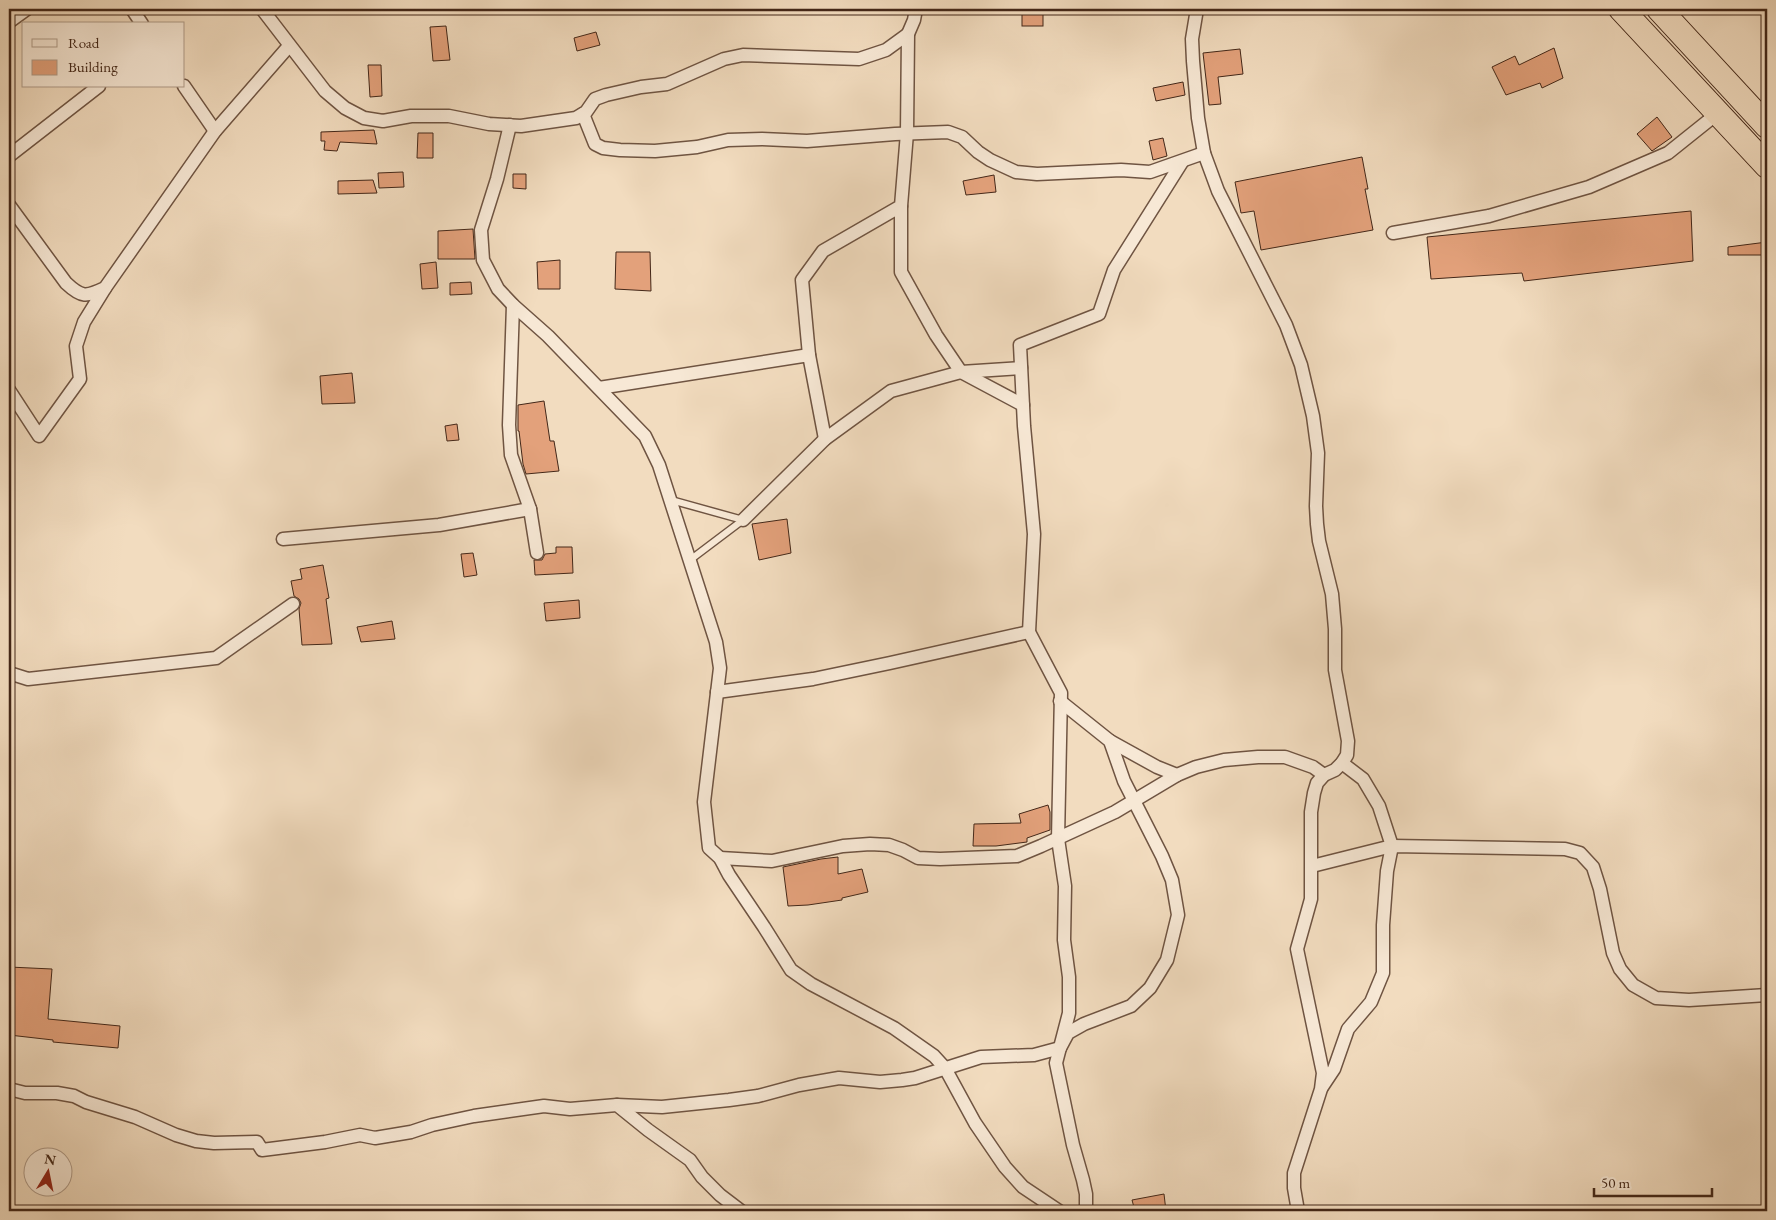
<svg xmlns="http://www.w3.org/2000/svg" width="1776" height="1220" font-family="'EB Garamond',serif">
  <rect width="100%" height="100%" fill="#f2dcbf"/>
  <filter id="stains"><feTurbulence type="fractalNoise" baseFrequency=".004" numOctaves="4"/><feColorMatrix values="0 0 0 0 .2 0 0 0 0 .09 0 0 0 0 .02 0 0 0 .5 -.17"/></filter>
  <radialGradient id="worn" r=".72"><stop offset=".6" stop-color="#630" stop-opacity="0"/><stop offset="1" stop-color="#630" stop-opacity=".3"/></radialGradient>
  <g fill="#e3a17b" stroke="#432718">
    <rect x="1022" y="9" width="21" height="17"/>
    <path d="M446,26L450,60L433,61L430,27Z"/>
    <path d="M596,32L600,45L577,51L574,38Z"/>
    <path d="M1554,48L1563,78L1542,88L1540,83L1506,95L1492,67L1515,56L1519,65Z"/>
    <path d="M1240,49L1243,74L1218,77L1221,104L1209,105L1203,53Z"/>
    <path d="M368,65H381L382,96L370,97Z"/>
    <path d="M1183,82L1185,95L1156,101L1153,88Z"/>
    <path d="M1657,117L1672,137L1652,151L1637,134Z"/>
    <path d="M374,130L377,144L340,142L337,151L324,150L325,141H321V132Z"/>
    <path d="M418,133H433V158H417Z"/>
    <path d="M1163,138L1167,156L1153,160L1149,141Z"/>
    <path d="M1362,157L1368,189H1365L1373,230L1261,250L1254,211L1241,213L1235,182Z"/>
    <path d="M403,172L404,187L379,188L378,173Z"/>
    <path d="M513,174H526V189L513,188Z"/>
    <path d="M994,175L996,192L966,195L963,181Z"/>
    <path d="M373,180L377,193L338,194V181Z"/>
    <path d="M1691,211L1693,261L1524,281L1522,273L1431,279L1427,237Z"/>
    <path d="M473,229L475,259H438V231Z"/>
    <path d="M1767,242V255H1728V247Z"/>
    <path d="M616,252H650L651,291L615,289Z"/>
    <path d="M560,260V289H538L537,262Z"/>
    <path d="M436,262L438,288L422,289L420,264Z"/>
    <path d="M471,282L472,294L450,295V283Z"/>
    <path d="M352,373L355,403L322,404L320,376Z"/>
    <path d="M544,401L550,441H554L559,471L526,474L523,464L519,431H518V405Z"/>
    <path d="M457,424L459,440L447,441L445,426Z"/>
    <path d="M787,519L791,553L759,560L752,524Z"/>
    <path d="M556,547H572L573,573L535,575L534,560H542L545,554L556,553Z"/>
    <path d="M473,553L477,575L464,577L461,554Z"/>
    <path d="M323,565L329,598L326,599L332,644L302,645L299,609L301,603L299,599L294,596L291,581L302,579L300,569Z"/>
    <path d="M579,600L580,618L546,621L544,603Z"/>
    <path d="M392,621L395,639L361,642L357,627Z"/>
    <path d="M1048,805L1050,812V830L1027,838V842L996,846H973L974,824L1021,823L1019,814Z"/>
    <path d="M838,857V874L862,869L868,892L842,898V900L808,905L788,906L783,867L821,859Z"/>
    <path d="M9,967L52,969L48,1019L120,1026L118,1048L53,1042V1040L9,1035Z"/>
    <path d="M1164,1194L1166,1211H1135L1132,1200Z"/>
  </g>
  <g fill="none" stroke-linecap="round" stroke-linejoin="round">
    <defs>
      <path id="lane" d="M671,500L743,520L690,560"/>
      <g id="street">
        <path d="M132,9L142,24"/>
        <path d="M262,9L325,91L345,108L364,118L383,121L411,116H449L489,124L521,126L576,118L586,112L595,99L606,95L641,87L667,84L724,59L743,55L859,59L886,50L908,34"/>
        <path d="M1197,9L1192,39L1193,61L1198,118L1204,153L1218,191L1286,325L1301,365L1313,416L1318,453L1316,506L1317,524L1319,541L1332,594L1335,629V670L1348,741L1347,755L1342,763L1335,770L1324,775L1317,783L1314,793L1311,812V899L1297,949L1323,1073L1321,1089L1294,1173V1188L1298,1211"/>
        <path d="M9,22L27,9"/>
        <path d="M184,86L215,131"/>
        <path d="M583,114L595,144L603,148L620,150L655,151L697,147L728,140L762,139L807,141L895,134L948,132L962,137L978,152L990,160L1016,172L1037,174L1121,170L1150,172L1204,153"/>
        <path d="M510,125L497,179L481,230L483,260L498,289L513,305L548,336L645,436L659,465L716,642L720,668L704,802L709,848L720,858L729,875L764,927L791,970L811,984L894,1028L934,1056L945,1068L975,1123L1005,1167L1023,1187L1059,1211"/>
        <path d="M9,156L99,86"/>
        <path d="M9,205L66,283C82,298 86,297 105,288L215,131L289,46"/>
        <path d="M901,206V272L936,335L961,372L1023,405"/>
        <path d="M1393,233L1489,216L1589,187L1668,153L1718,113"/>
        <path d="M513,305L509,425L511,455L530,509L537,553"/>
        <path d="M809,355L802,280L823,251L901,206L907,133L908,34L914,20L916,9"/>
        <path d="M599,388L809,355L825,439"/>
        <path d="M9,390L39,436L80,379L76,346L84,322L105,288"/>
        <path d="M743,520L825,439L891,391L961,372L1021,368"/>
        <path d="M283,539L439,525L530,509"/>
        <path d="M9,673L28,679L216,658L293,604"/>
        <path d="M717,692L813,679L890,663L1029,632"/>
        <path d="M1110,741L1157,767L1177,775"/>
        <path d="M720,858L772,861L843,846L870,844L889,845L903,850L918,858L940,859L1017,856L1041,846L1115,812L1177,775L1196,767L1224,760L1258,757H1285L1313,767L1324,775"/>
        <path d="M1312,866L1392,846L1565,849L1580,853L1593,867L1600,889L1613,953L1620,969L1633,985L1656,998L1689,1000L1767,995"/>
        <path d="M1322,1087L1334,1069L1348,1029L1371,1002L1383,973V925L1387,871L1392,846L1379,806L1363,779L1342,763"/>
        <path d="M9,1089L25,1093H57L74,1096L86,1102L135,1117L176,1135L196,1141L214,1143L257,1142L262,1150L325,1142L360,1135L375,1138L411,1132L432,1125L474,1116L544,1106L570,1109L617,1105L648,1130L690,1160L702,1177L720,1195L741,1211"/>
        <path d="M617,1105L662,1107L729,1100L758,1096L799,1085L839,1078L880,1082L902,1080L915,1078L981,1057L1034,1055L1060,1048L1068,1033L1084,1024L1131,1006L1150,988L1167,960L1178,915L1172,880L1162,856L1124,781L1110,741L1060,701"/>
        <path d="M1086,1211V1194L1083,1180L1073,1145L1056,1063L1069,1013V977L1064,940L1065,886L1058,839L1061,693L1029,632L1034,534L1024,426L1020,345L1099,314L1114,270L1182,162"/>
      </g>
      <g id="highway">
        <path d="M1621,9L1767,166"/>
        <path d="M1659,9L1767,126"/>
      </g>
    </defs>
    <use href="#lane" stroke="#6f5442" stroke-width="9"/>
    <use href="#street" stroke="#6f5442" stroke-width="15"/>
    <use href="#highway" stroke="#432718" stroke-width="26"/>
    <use href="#lane" stroke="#f7e8d5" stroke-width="6"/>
    <use href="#street" stroke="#f7e8d5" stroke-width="12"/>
    <use href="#highway" stroke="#f2dcbf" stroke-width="24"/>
  </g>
  <rect width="1776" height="1220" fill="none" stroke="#f2dcbf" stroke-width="30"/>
  <rect x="10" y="10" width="1756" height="1200" fill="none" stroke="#432718" stroke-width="2.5"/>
  <rect x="15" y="15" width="1746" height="1190" fill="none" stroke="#432718"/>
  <rect x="22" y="22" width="162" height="65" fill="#f7e8d5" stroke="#af9b89"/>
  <rect x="32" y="39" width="25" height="8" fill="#f7e8d5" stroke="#af9b89"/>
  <text x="68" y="48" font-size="15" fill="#432718">Road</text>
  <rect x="32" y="60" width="25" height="15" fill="#e3a17b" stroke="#af9b89"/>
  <text x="68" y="72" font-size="15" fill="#432718">Building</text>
  <g transform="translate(48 1172) rotate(10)"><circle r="24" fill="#f7e8d5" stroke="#af9b89"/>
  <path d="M0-4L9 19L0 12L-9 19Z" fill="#8f2418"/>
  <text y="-8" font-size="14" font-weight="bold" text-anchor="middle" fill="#432718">N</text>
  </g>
  <path d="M1594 1188v8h118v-8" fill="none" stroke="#432718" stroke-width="2.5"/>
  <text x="1601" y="1188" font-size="15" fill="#432718" stroke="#f7e8d5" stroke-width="4" paint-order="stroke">50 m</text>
  <rect width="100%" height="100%" filter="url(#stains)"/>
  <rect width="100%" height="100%" fill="url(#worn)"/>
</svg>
